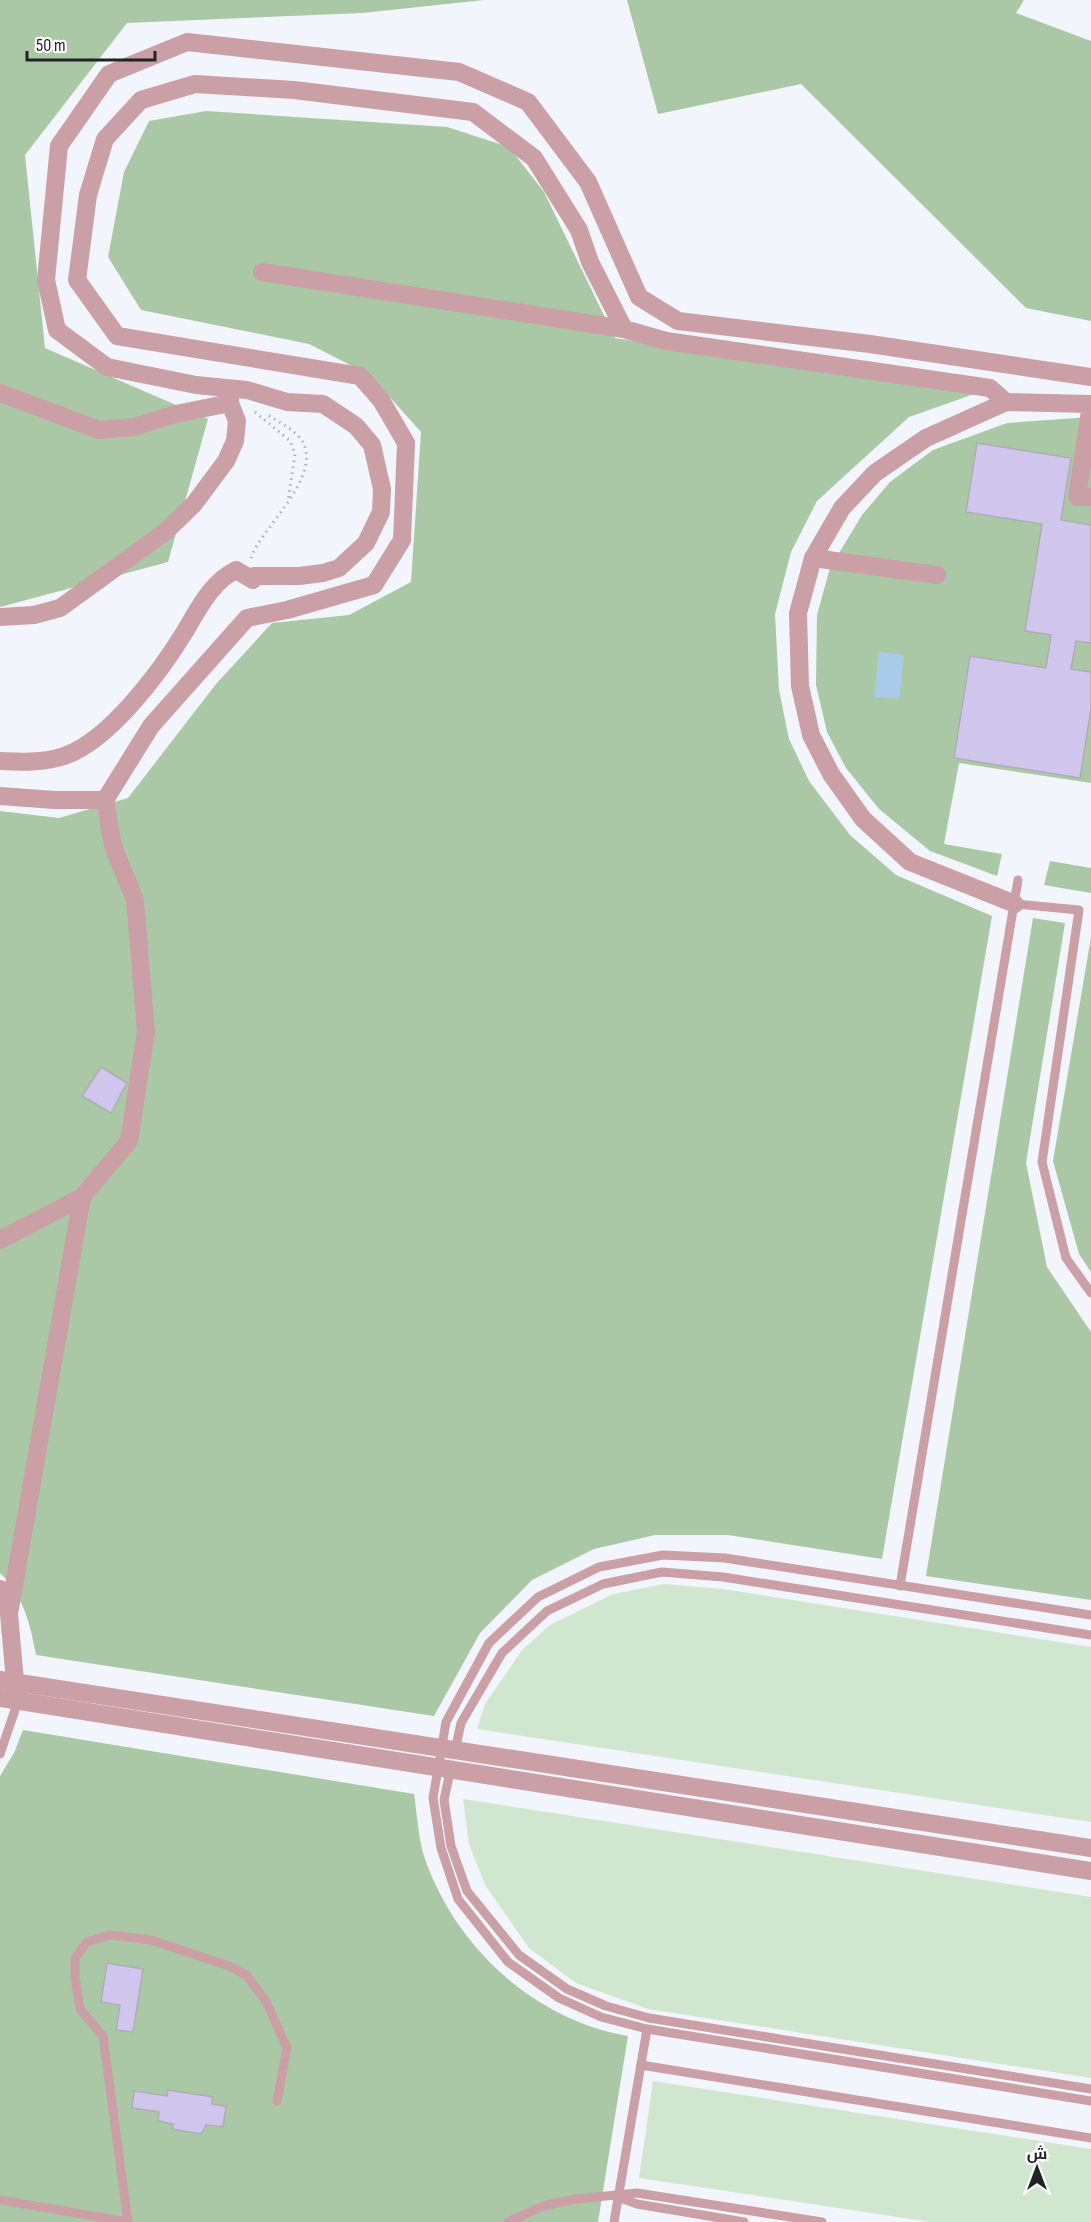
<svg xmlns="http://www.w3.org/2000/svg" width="1091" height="2222" font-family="'Sofia Sans Condensed',Cairo,sans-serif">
  <rect width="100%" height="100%" fill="#f2f5fb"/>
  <g fill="#d1e6cf">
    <path d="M664,1584L723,1589L1091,1647V1822L477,1729L485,1704L522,1650L550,1625L613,1594Z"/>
    <path d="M463,1799L1091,1897V2078L648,2009L576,1983L529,1948L485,1885L469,1844Z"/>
    <path d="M653,2081L1091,2149V2222H931L639,2178Z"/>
  </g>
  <g fill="#aac8a6">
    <path d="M0,0H484L362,13L127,23L25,155L45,348L208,419L168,562L0,607Z"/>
    <path d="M627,0H1024L1016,13L1091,41V321L1026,308L801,84L658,114Z"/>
    <path d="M206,111L447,127L509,147L544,192L615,338L977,393L909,417L817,501L791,552L775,614L779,690L789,739L809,781L850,835L896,875L992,916L882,1559L728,1535H655L594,1549L532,1580L480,1633L434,1716L36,1655C30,1623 24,1597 0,1573V811L59,818L128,798L216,684L272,623L349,615L411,582L421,432L370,375L309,344L141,310L108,257L124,172L149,121Z"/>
    <path d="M1091,417V783L959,763L944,844L1002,854L997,876L930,851L879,809L846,768L827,732L816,685L817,615L830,568L862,515L890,482L933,450L1007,423Z"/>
    <path d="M1050,861L1091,868V893L1044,885Z"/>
    <path d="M1033,918L1065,923L1026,1163L1047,1267L1091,1332V1600L926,1576Z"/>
    <path d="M1091,937V1272L1079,1254L1053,1161Z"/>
    <path d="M23,1730L414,1794C417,1813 418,1834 423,1853C452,1944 533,2020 628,2036L598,2222H0V1776L14,1753Z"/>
  </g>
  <path fill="#aacae9" d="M879,652L904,655L899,699L874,697Z"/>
  <g fill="#d0c5ed" stroke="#aeadb3" stroke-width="1.5">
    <path d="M977,443L1071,458L1061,520L1091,525V643L1076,641L1071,669L1091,672V709L1080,778L954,758L970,656L1046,668L1051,635L1025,631L1042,524L966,512Z"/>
    <path d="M101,1067L127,1083L111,1113L82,1096Z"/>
    <path d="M107,1963L143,1969L133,2032L116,2030L120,2005L101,2002Z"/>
    <path d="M168,2090L213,2097L212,2104L226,2106L223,2127L206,2125L201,2134L172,2129L173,2124L158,2121L159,2112L132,2108L134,2091L167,2096Z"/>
  </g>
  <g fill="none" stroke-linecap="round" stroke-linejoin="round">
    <g stroke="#aeb0b5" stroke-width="3" stroke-dasharray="1.5 4.5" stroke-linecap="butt">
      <path d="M255,412L290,441L295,454L288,501"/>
      <path d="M251,558C259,529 335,467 295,433C288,426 277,421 268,415"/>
    </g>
    <g stroke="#cb9fa6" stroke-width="9">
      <path d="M1015,904L1079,910L1042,1162L1066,1258L1091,1293"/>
      <path d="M900,1586L1018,880"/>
      <path d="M1091,1615L725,1558L663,1555L599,1567L538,1597L489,1643L446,1722L433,1798L441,1848L458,1899L508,1962L559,1998L601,2017L647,2029L1091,2101"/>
      <path d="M455,1751L461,1723L502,1653L547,1611L603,1584L662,1572L723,1577L1091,1635"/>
      <path d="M0,1754L18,1701"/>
      <path d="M451,1767L444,1800L451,1846L467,1891L519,1955L567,1989L606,2006L649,2018L1091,2089"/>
      <path d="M641,2065L1091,2138"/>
      <path d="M618,2197L637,2204L744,2222"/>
      <path d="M0,2200L128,2222L103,2036L80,2009L75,1977V1958L87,1942L110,1935L151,1940L229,1966L246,1975L266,2001L287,2048L277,2101"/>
      <path d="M508,2222L543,2206L575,2199L637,2193L822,2222"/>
      <path d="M614,2222L647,2029"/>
    </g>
    <g stroke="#cb9fa6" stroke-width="18">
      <path d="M262,272L624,329"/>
      <path d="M0,393L99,430L134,427L176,414L230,403"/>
      <path d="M813,558L937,575"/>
      <path d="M0,617L34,615L60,608L165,532L194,504L226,461L235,441L237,421L230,403V389"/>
      <path d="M0,761C21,762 43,763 64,756C109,741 160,672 184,633C198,610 211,582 236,570L253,580L254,576H299L323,573L339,568L366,543L381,512L382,489L372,445L356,426L323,404L287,402L247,390L196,385L107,367L57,330L46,280L59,146L109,74L187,42L459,72L528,102L588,182L639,297L678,321L870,344L1091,377"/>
      <path d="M0,796L54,800H105L151,726L247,618L287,610L374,585L402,540L406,443L381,400L360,376L117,336L77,280L88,195L105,139L141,100L195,84L294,90L473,112L534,158L579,230L590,262L624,329L666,341L990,388L1006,402"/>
      <path d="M1015,904L910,862L863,819L831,774L811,735L800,686L798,613L813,558L842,508L875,473L926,438L1006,402L1091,404L1077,497H1091"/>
      <path d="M0,1240L82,1197L129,1141L146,1032L135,900L113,846L105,800"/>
      <path d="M0,1589L9,1614L16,1693"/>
      <path d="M9,1614L82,1197"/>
      <path d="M0,1680L1091,1848"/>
      <path d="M0,1698L1091,1871"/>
    </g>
  </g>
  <g transform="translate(1037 2168)" stroke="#ffffff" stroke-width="4.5" paint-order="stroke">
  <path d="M0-4.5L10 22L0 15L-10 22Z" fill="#222325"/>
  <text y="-9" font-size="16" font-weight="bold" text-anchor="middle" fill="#222325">ش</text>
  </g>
  <path d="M27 51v9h128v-9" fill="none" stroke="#222325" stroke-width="3"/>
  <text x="36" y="51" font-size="18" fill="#222325" stroke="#ffffff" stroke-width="4.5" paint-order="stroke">50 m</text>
</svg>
